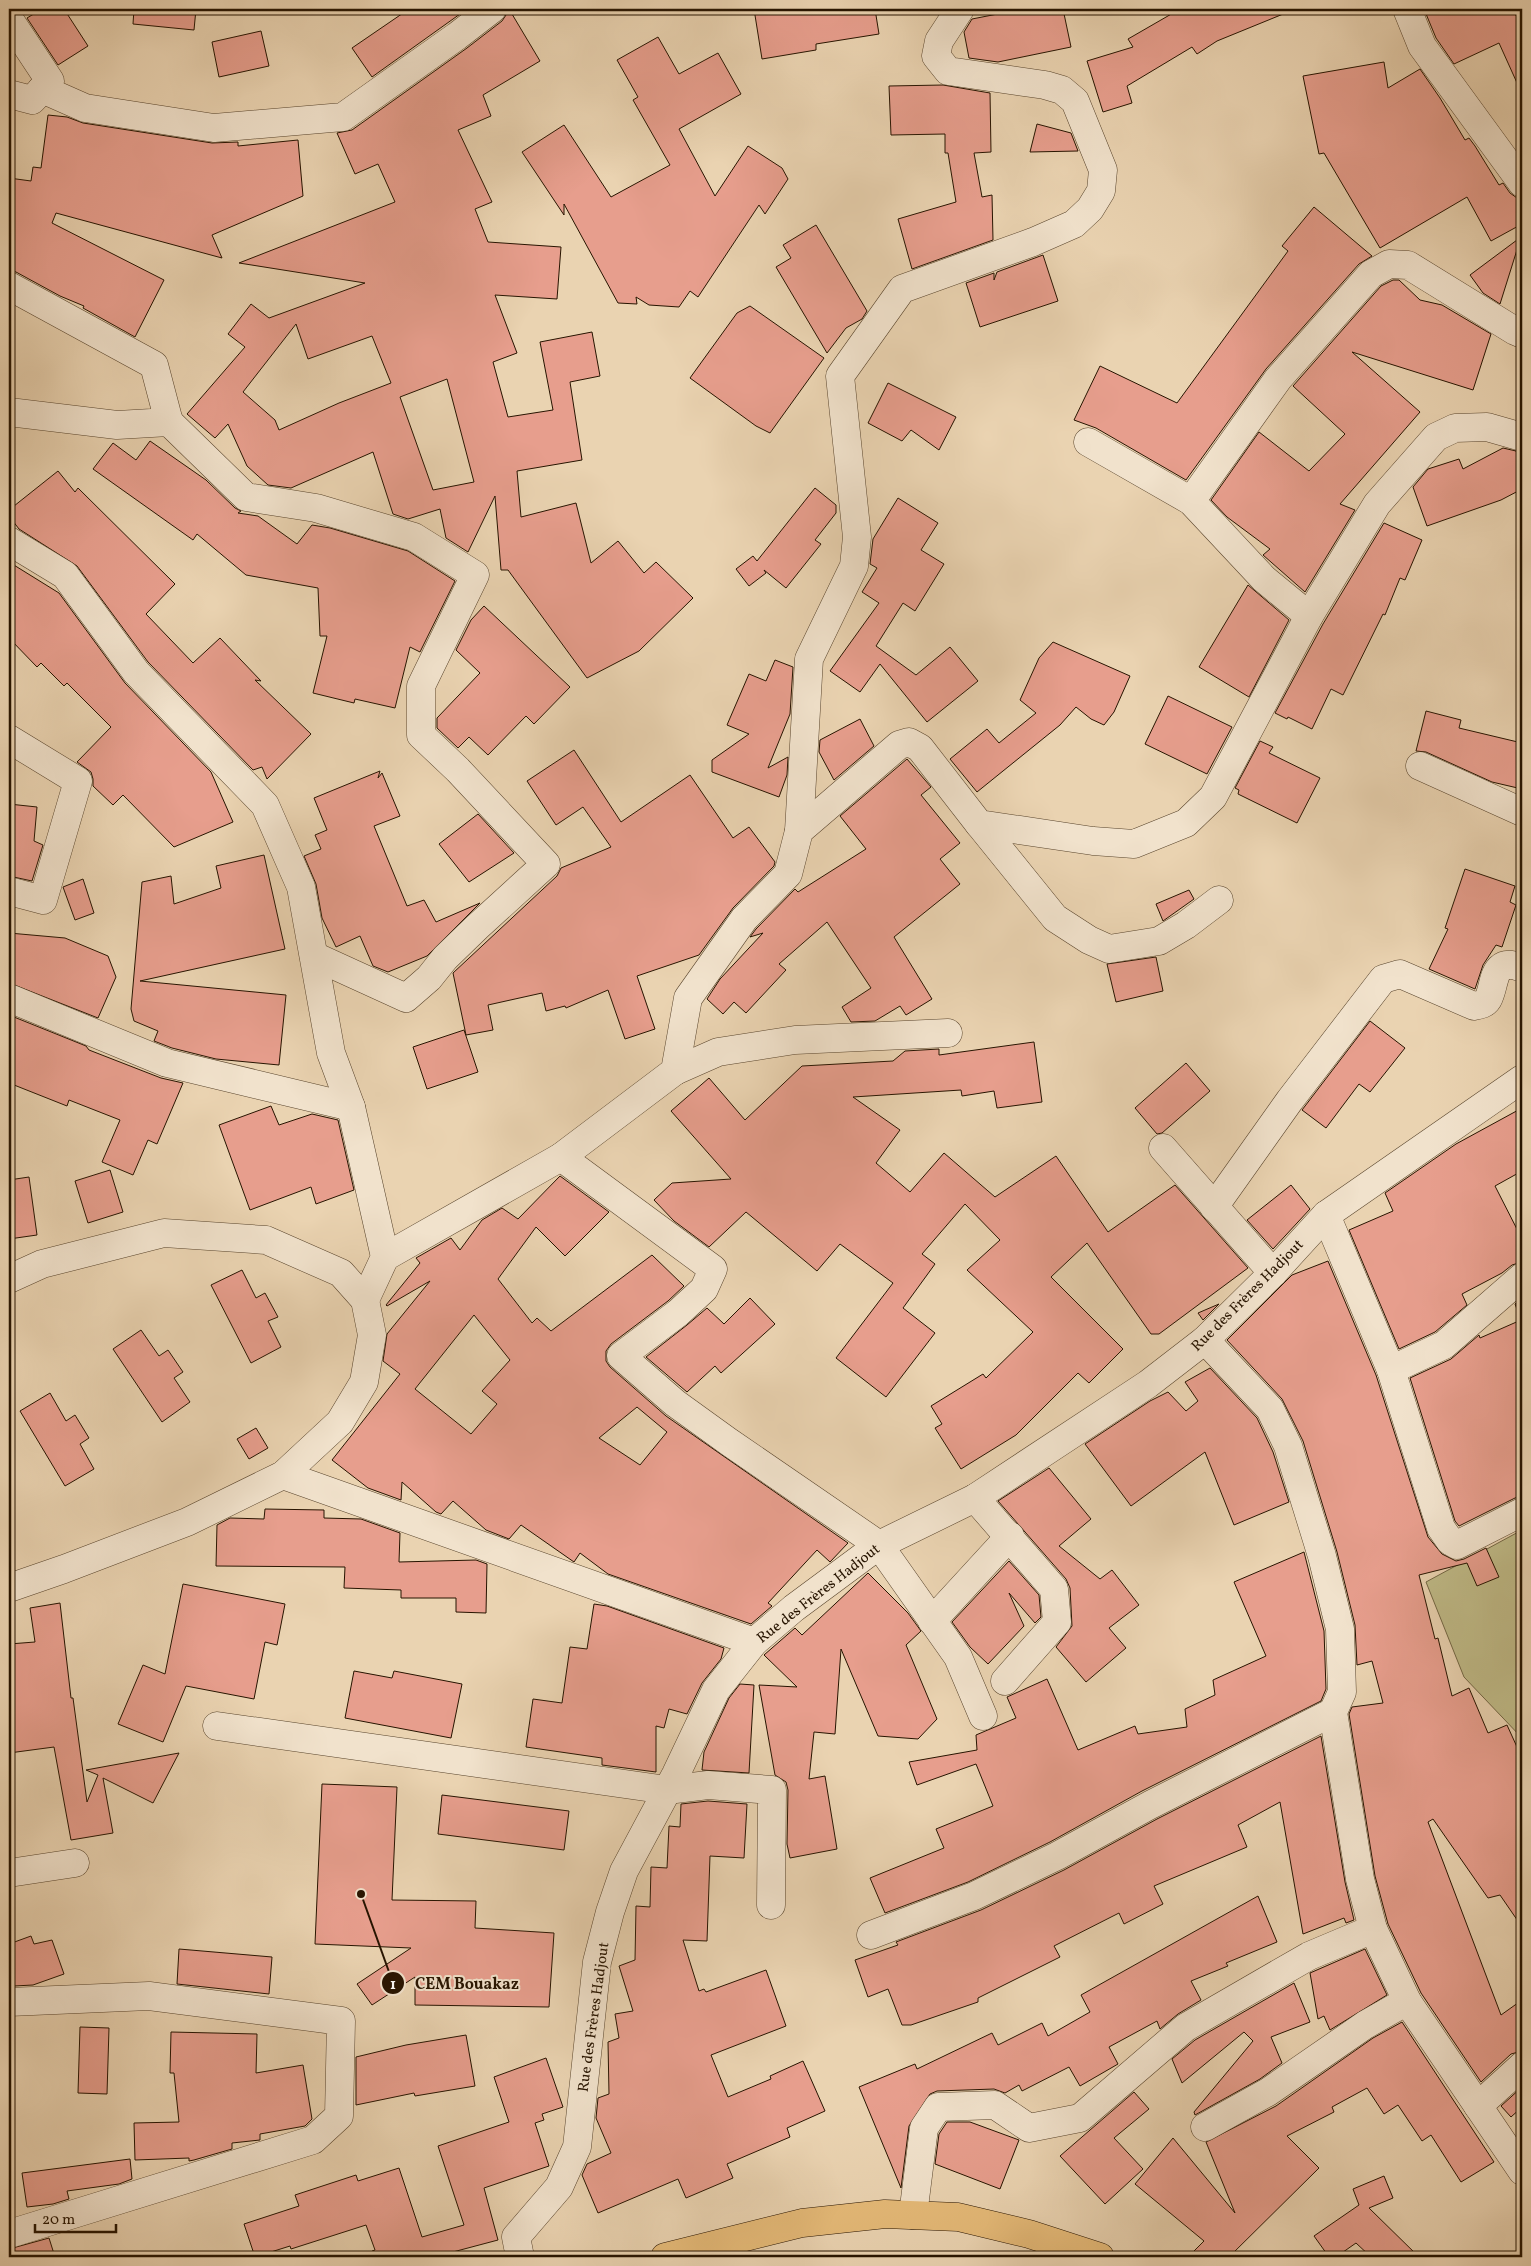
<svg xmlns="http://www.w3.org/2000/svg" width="1531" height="2266" font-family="Vollkorn,serif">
  <rect width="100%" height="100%" fill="#ead3b1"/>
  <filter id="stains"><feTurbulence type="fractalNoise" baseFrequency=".004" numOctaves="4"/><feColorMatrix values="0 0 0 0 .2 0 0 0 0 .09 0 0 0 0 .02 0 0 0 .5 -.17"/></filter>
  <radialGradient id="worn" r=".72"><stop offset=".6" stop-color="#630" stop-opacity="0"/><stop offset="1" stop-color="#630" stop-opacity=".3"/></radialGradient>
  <path fill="#bfba87" stroke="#736744" d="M1522,1530V1738L1464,1677L1426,1582Z"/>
  <g fill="#e79e8d" stroke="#271400" fill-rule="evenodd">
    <path d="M42,9H64L88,46L58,65L27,18Z"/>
    <path d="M134,9H196L194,30L133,24Z"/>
    <path d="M409,9H467L372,77L352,48Z"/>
    <path d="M507,9H509L540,61L483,95L491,116L458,130L492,202L475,209L488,242L561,247L557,299L495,295L517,353L493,362L508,417L553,410L540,342L592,332L600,376L570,382L582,460L517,471L521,517L576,503L591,563L618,541L644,573L656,562L693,598L639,651L587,678L508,570H501L495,496L468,552L446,538L440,509L408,519L393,514L373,452L291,488L268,485L247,466L228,424L215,438L187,414L245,347L228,334L251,304L269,318L365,283L239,263L395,202L378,164L355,174L337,133L352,130L467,48L502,21L506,15ZM296,324L308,359L372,336L391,383L339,403L279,430L275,420L243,392ZM447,379L474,482L433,490L400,397Z"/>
    <path d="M754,9H875L879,34L816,44V50L762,59Z"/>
    <path d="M1023,9H1063L1071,47L998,62L969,58L964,32L972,19Z"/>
    <path d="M1180,9L1293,10L1217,41L1197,54L1192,47L1127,86L1132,103L1103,112L1087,61L1133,47L1128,39Z"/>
    <path d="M1424,9H1513L1522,28V94L1499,43L1454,64L1436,38Z"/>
    <path d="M261,31L269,66L219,77L212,42Z"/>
    <path d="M658,37L679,74L718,53L741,94L679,129L715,196L748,146L782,168L788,179L765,214L759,205L698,297L690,291L679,307L649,305L636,297L637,304L618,303L564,204V215L522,152L564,125L611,197L670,165L633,100L638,97L617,60Z"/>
    <path d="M1384,62L1388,88L1420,69L1440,98L1465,140L1469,138L1475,146L1499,185L1503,183L1510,193L1517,198L1522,207V224L1491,241L1467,197L1380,248L1324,153L1319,154L1303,76Z"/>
    <path d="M943,85L990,93L991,152L974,153L982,197L992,195L993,240L912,269L898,219L956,202L948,153H945V134L891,135L889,86Z"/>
    <path d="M48,115L67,117L83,123L212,143L238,142V146L298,140L303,196L212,235L222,258L56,213L52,223L164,280L135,337L83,308L84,306L60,296L16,272L9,270V178L31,181L33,167L41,168Z"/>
    <path d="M1037,124L1071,133L1078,151L1030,152Z"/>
    <path d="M1314,207L1372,256L1359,264L1266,369L1186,480L1096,428L1074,420L1100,366L1177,403L1288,251L1282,246Z"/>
    <path d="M816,225L867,311L862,319L846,328L827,353L776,267L791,258L783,245Z"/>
    <path d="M1521,237L1500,304L1483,293L1470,275Z"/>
    <path d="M1043,255L1058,301L980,327L966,283L994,273V280L997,272Z"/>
    <path d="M1393,280H1399L1420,300L1442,305L1491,334L1473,390L1352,352L1420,412L1340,504L1355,510L1305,592L1263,555L1270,549L1227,517L1211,500L1259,432L1309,471L1345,434L1293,386L1381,286Z"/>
    <path d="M750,306L824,358L770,433L756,426L690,378L737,313Z"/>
    <path d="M888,383L956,417L939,450L911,430L902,441L868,423Z"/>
    <path d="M150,441L206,480L235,508L241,511L238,513L258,516L297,544L312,525L330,528L408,551L455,581L420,652L410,647L395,708L355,699L354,703L313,693L327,636H320L318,588L246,575L197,534L193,540L93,469L113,443L136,460Z"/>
    <path d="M1503,448L1516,451L1522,463V489L1501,500L1427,526L1413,487L1428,469L1459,459L1463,469Z"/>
    <path d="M58,471L75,492L78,488L175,584L146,614L193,663L220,638L261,681L255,680L311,734L267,779L262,767L253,770L148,662L77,566L19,529L9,516V510Z"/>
    <path d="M815,488L836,505V513L815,540L821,544L786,588L764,570L766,573L749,586L736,569L753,556L757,561Z"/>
    <path d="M898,498L938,523L921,550L944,564L915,611L903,603L876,646L916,675L950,647L978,681L927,722L880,664L860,692L830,671L879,603L862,592L877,568L870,564L873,539Z"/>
    <path d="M1384,523L1422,540L1405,580L1400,578L1385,615L1383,614L1343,695L1331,689L1312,729L1288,717L1287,719L1275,713L1323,624Z"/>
    <path d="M9,562L59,593L125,683L211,772L233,822L174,847L123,795L113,805L93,786V779L91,772L77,762L111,727L67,683L64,686L41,663L37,667L9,638Z"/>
    <path d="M1248,585L1289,620L1249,697L1199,667Z"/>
    <path d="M484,606L570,687L534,724L526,716L488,755L469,737L458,748L437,728V718L480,673L456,650L471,620Z"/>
    <path d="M1053,642L1130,676L1114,712L1104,725L1091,719L1076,707L1060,725L977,792L950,759L987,729L999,743L1036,713L1020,700L1039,658Z"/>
    <path d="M775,660L793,667L790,714L768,768L788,757L787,775L779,797L712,772V760L749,734L727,725L749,674L766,681Z"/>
    <path d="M1168,696L1232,727L1207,774L1145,744Z"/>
    <path d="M1426,711L1461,720L1459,728L1522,743V789L1492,782L1426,752L1416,751Z"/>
    <path d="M860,719L874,746L834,780L819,752L820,740Z"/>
    <path d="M1260,741L1273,747L1269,753L1320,778L1297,823L1238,794L1239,790L1235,788Z"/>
    <path d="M574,750L621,822L690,775L733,838L749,827L775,862L774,866L733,908L699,955L637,976L655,1029L625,1039L608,990L566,1008L565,1006L546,1011L542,993L488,1005L493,1030L466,1035L453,973L557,876L561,868L611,847L583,807L556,825L527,781Z"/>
    <path d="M907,759L931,787L921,795L960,843L940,859L960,884L894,937L932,999L906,1015L900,1006L875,1021L851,1022L842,1007L871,988L827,922L779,964L786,970L746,1013L734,1002L723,1014L707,999L720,979L763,933L750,937L756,929L795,889L798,892L866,849L840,816Z"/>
    <path d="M380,771L378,778L382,773L400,816L374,826L407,906L424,900L436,922L480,903L427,956L388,972L373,966L360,936L336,947L322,918L316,884L304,856L321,849L315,835L327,830L314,798Z"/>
    <path d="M9,804L37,807L34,841L43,845L32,881L9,876Z"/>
    <path d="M478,814L514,853L469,882L439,844Z"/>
    <path d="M264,855L285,949L140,981L286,995L279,1065L216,1059L172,1048L154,1041L158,1031L134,1021L131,1009L142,882L171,876L174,904L221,888L216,866Z"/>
    <path d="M1465,869L1515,886L1510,902L1516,905L1502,947L1496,945L1483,965L1475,989L1429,969L1448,929L1445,928Z"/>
    <path d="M83,879L94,913L75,920L63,887Z"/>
    <path d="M1189,890L1194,899L1163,921L1156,904Z"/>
    <path d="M9,933L65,938L108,956L116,977L98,1018L9,983Z"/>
    <path d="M1156,957L1163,991L1116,1002L1107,964Z"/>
    <path d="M9,1015L86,1046L89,1050L161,1078L183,1083L157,1144L148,1140L133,1175L102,1162L120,1120L69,1100L67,1106L9,1083Z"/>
    <path d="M1370,1021L1405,1048L1370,1092L1359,1084L1326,1128L1302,1110Z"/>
    <path d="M464,1030L478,1072L427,1089L413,1047Z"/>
    <path d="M1034,1042L1042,1102L997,1108L994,1091L962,1096L961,1090L853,1097L900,1130L876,1163L910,1192L944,1153L995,1197L1056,1156L1108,1232L1175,1185L1248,1268L1159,1334H1151L1087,1243L1051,1277L1123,1349L1089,1383L1078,1373L1016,1435L961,1469L935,1428L942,1424L931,1406L983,1374L986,1378L1033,1332L967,1270L1000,1240L965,1204L922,1254L935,1264L903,1308L935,1333L886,1397L836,1358L893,1283L840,1244L817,1271L746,1212L709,1247L674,1221L654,1200L672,1183L731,1179L671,1111L709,1078L745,1120L802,1066L893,1061L905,1051L939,1049V1055Z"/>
    <path d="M1186,1063L1210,1091L1162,1133L1157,1134L1135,1108Z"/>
    <path d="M271,1106L279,1125L312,1114L338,1120L354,1190L316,1204L311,1187L250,1210L219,1125Z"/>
    <path d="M1522,1108V1171L1495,1186L1522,1239V1262L1512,1265L1502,1273L1462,1294L1467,1305L1435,1332L1399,1349L1349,1230L1393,1211L1385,1193L1456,1144Z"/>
    <path d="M110,1170L123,1212L88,1223L75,1181Z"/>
    <path d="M560,1176L609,1212L565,1256L536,1227L498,1279L532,1323L537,1318L551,1331L652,1255L684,1286L668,1301L611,1344L606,1351V1361L610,1367L666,1416L848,1543L830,1562L817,1550L768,1603L772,1606L751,1624L608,1574L580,1553L574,1562L521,1525L509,1539L486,1530L453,1501L441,1514L436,1512L402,1482L401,1500L368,1488L332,1460L400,1374L383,1361L387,1334L430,1281L387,1306L386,1305L420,1263L416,1258L451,1238L460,1250L482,1220L502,1208L518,1219ZM474,1315L510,1360L482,1391L497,1404L471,1434L415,1389ZM637,1407L667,1432L640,1465L599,1438Z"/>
    <path d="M29,1177L37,1235L9,1239V1180Z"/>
    <path d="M1291,1185L1310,1209L1273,1249L1247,1220Z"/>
    <path d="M1328,1261L1376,1375L1428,1537L1442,1554L1456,1561L1464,1559L1486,1548L1499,1577L1477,1586L1467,1563L1419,1575L1435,1639L1438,1638L1452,1696L1469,1688L1488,1733L1507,1725L1522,1758V1927L1500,1895L1488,1898L1433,1819L1428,1822L1501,2015L1522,2000V2051L1511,2054L1481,2082L1421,1993L1388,1924L1375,1876L1349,1714L1352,1707L1383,1703L1372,1661L1357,1665L1355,1625L1337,1552L1303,1441L1282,1399L1227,1340L1292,1275Z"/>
    <path d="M242,1270L256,1298L265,1293L278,1317L268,1321L281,1347L251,1363L211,1285Z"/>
    <path d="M750,1298L775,1324L721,1373L715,1366L687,1392L646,1357L687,1325L707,1308L724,1324Z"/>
    <path d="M1522,1298V1496L1515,1498L1459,1526L1455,1521L1410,1378L1451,1359L1479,1335L1480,1338L1521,1320L1515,1304Z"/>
    <path d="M1219,1304L1203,1320L1198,1313Z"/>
    <path d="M141,1330L159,1356L168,1350L183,1372L174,1378L190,1402L162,1422L113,1349Z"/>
    <path d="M1210,1368L1257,1418L1273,1452L1289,1502L1234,1525L1205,1452L1131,1506L1085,1444L1150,1401L1168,1392L1186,1411L1198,1401L1185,1382Z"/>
    <path d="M50,1393L66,1421L75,1415L89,1438L80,1444L94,1469L65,1486L20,1411Z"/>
    <path d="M256,1428L268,1448L249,1459L237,1439Z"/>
    <path d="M1049,1468L1091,1519L1059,1546L1100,1579L1112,1570L1139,1605L1109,1628L1126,1648L1086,1682L1056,1647L1072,1626L1070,1588L1066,1579L998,1501Z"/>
    <path d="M265,1509L324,1510V1518L361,1519L400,1533L399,1562L476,1560L487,1564L486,1613L456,1612V1598H401V1590L344,1588L345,1567L216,1566L217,1525L230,1518L264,1519Z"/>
    <path d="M1304,1552L1324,1631L1326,1689L1321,1701L1142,1791L1050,1842L968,1882L885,1913L870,1878L944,1848L936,1829L993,1806L976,1764L917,1785L909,1762L977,1750L976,1735L1016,1718L1007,1697L1047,1679L1078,1750L1135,1726L1138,1734L1187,1727L1185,1709L1215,1695L1213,1680L1266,1656L1234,1582Z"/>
    <path d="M1009,1561L1039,1595L1041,1617L1035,1623L1009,1593L1024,1626L988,1664L970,1647L952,1622Z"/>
    <path d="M868,1573L908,1613L921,1631L906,1645L937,1719L918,1739L878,1736L841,1649L835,1734L814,1732L809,1779L825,1776L837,1849L790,1858L787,1844L788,1790L786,1782L775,1775L759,1685L797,1687L764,1655L795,1628L802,1635Z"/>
    <path d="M183,1584L285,1604L277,1645L265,1642L254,1699L186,1686L163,1742L118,1724L143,1665L165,1674Z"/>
    <path d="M60,1603L71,1698H73L87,1802L98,1775L86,1770L179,1753L153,1803L103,1778L113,1833L71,1840L54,1747L9,1753V1644L35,1642L30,1608Z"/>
    <path d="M594,1604L607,1606L724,1648L721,1659L702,1683L687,1714L669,1709L664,1728L656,1726V1772L602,1765V1758L526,1747L533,1699L562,1703L570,1647L587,1649Z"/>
    <path d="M354,1671L392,1678L394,1671L462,1684L451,1738L345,1718Z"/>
    <path d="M740,1684L754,1685L749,1773L702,1770L704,1752L729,1698Z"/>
    <path d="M1321,1736L1345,1882L1354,1920L1346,1923L1344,1918L1303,1934L1280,1802L1238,1825L1247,1847L1154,1886L1163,1904L1124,1924L1119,1913L1054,1946L1060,1957L978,1998V2002L911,2025H902L888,1989L868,1997L855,1960L898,1945L896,1942L981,1910L1064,1870L1157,1819Z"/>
    <path d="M322,1784L397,1787L392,1900L476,1901L475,1928L554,1933L549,2007L415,2005V1977L372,2005L357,1984L411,1948L315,1944Z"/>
    <path d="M442,1795L569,1811L564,1850L438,1834Z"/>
    <path d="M708,1801L747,1804L744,1858L710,1856L707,1941L683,1940L699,1991L704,1989L706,1992L766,1970L786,2026L711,2055L728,2097L771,2079L770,2076L803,2061L825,2111L787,2128L790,2137L727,2164L733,2178L686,2198L678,2179L598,2213L582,2175L587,2164L611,2153L596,2118L598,2098L609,2094L608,2042L619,2038L615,2014L633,2011L619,1966L635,1960L636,1906L650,1907L651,1867L667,1868L669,1826L680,1827L681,1804Z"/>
    <path d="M1258,1896L1277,1942L1226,1963L1228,1966L1191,1981L1201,2000L1178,2014L1160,2029L1157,2021L1109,2047L1118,2064L1080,2086L1069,2067L1022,2091L1019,2085L1005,2093L994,2089L937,2091L930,2094L909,2126L901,2188L859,2087L915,2064L917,2069L992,2033L998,2045L1042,2023L1048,2036L1090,2012L1081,1995Z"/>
    <path d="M31,1936L34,1944L52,1940L64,1974L33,1985L14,1986L9,1972V1944Z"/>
    <path d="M179,1949L272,1957L269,1994L177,1984Z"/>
    <path d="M1365,1949L1387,1995L1330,2030L1324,2016L1318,2019L1310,1973Z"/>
    <path d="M1294,1983L1310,2022L1271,2037L1282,2063L1260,2079L1195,2115L1194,2112L1253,2041L1244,2032L1182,2083L1172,2059L1195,2040Z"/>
    <path d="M1402,2022L1494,2162L1461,2182L1431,2135L1422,2141L1398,2105L1384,2114L1367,2088L1332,2107L1334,2112L1287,2136L1319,2168L1229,2257H1188L1204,2241L1135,2184L1173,2138L1235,2213L1206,2142L1276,2106L1373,2038Z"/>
    <path d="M80,2027L109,2028L107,2094L78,2093Z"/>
    <path d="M171,2032L257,2034L256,2073L303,2065L312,2119L305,2126L260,2134V2140L232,2143V2149L194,2160L189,2161V2158L135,2160L134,2123L179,2122L174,2073H170Z"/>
    <path d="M466,2035L475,2086L415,2096L414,2093L356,2105V2057L406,2045Z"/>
    <path d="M546,2058L563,2107L542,2114L544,2120L535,2123L549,2166L484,2188L498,2240L434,2257H373L372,2251L375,2250L366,2225L291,2249L290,2246L255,2257L244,2224L299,2206L295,2195L356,2175L358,2181L399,2168L422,2237L464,2225L438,2146L509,2122L494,2077Z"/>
    <path d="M1522,2087V2107L1511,2117L1501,2106Z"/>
    <path d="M1134,2092L1149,2109L1114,2138L1143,2169L1105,2204L1060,2156Z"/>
    <path d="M947,2122H970L1019,2140L1000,2189L935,2164L939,2134Z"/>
    <path d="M130,2159L132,2179L119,2184L67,2191L69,2199L53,2204L27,2207L22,2173Z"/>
    <path d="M1384,2176L1393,2198L1369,2208L1419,2257H1371L1356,2243L1336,2257H1329L1314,2236L1359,2205L1353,2189Z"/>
    <path d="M49,2238L55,2257H9V2249Z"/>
  </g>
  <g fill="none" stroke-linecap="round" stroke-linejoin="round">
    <defs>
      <g id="minor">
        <path d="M1407,9L1422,46L1522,183"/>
        <path d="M9,19L50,81L32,100L9,94"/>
        <path d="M42,89L85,108L214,128L343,117L457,36L492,9"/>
        <path d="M9,286L154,365L169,422L117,425L9,412"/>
        <path d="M169,422L246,497L316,508L414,537L475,575L421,686V735L458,770L546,864L477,927L445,958L429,978L406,998L314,956"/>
        <path d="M1088,442L1191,501L1264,579L1309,616"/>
        <path d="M1191,501L1278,379L1371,274L1389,264L1408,265L1515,331L1522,334"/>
        <path d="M9,541L65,575L136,672L265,805L301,887L331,1053L351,1107L385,1257L365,1300"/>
        <path d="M9,739L78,781L43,900L9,891"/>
        <path d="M1420,766L1522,812"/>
        <path d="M979,824L1055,918L1089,940L1109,949L1159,941L1186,925L1219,900"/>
        <path d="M799,831L809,659L854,566L857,537L840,376L902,289L1033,242L1074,224L1090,209L1101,191L1103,170L1075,101L1062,90L1045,85L948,71L936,56L939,41L960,9"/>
        <path d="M9,998L167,1063L351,1107"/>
        <path d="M675,1071L718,1052L795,1040L948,1033"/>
        <path d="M1163,1148L1273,1273"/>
        <path d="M561,1157L713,1269L704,1289L678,1313L621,1356L675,1403L729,1442L879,1545L958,1657L983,1716"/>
        <path d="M1214,1207L1290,1100L1383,979L1400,974L1474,1006C1480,1005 1485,1004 1488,999C1496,985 1491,955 1522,968"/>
        <path d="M1326,1215L1391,1370L1441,1528L1450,1541L1457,1545L1522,1512"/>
        <path d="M385,1257L561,1157L675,1071L688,998L744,919L788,874L799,831L899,745L909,742L920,748L979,824L1093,841L1134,844L1186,823L1213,797L1309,616L1377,504L1436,437L1455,428L1487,427L1522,437"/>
        <path d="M9,1279L42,1264L164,1233L266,1240L341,1273L365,1300L372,1335L364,1382L340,1422L283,1475L187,1522L64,1569L9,1588"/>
        <path d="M1205,1340L1270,1409L1288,1446L1322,1556L1340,1629L1342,1692L1333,1712L1360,1879L1373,1929L1407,2001L1522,2171"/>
        <path d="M1391,1370L1444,1345L1522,1277"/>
        <path d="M283,1475L754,1642"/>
        <path d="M975,1498L1054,1589L1057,1622L1005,1681"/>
        <path d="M932,1621L1010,1536"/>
        <path d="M217,1726L667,1790L708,1785L772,1790L771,1905"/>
        <path d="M9,1873L75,1863"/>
        <path d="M871,1935L974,1896L1057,1856L1150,1805L1333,1712"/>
        <path d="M9,2002L149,1996L341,2021L339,2116L313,2140L9,2234"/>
        <path d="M1478,2106L1522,2066"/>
        <path d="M1205,2127L1268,2092L1365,2025L1407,2001"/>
        <path d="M913,2215L924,2128L938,2107L995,2105L1029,2128L1080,2118L1186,2027L1309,1956L1373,1929"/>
        <path d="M520,2257L516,2237L559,2187L577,2147L597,1962L610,1912L624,1871L676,1774L716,1690L754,1642L794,1608L879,1545L975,1498L1148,1384L1205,1340L1273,1273L1326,1215L1522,1079"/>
      </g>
      <path id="major" d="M665,2257L802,2223L885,2214L958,2217L1029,2234L1100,2257"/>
    </defs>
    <use href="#minor" stroke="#58442c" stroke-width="29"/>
    <use href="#major" stroke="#271400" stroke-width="29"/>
    <use href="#minor" stroke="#f1e2cc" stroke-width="28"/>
    <use href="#major" stroke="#e5ba78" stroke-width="28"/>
  </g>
  <g text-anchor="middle" stroke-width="4" stroke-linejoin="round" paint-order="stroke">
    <g font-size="15" fill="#271400" stroke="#f1e2cc">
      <text transform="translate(1247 1295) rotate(-45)" y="5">Rue des Frères Hadjout</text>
      <text transform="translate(818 1593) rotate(-38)" y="5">Rue des Frères Hadjout</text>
      <text transform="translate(593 2017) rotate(-82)" y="5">Rue des Frères Hadjout</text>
    </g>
  </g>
  <path fill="none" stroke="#271400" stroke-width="2" d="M361 1894L393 1983"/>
  <g fill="#271400" stroke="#f1e2cc" stroke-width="2">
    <circle cx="361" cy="1894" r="5"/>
    <circle cx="393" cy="1983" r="12"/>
  </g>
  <g font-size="15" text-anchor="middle" font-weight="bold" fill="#fff">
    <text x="393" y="1989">1</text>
  </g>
  <g font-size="16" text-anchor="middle" font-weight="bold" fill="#271400" stroke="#f1e2cc" stroke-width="4" stroke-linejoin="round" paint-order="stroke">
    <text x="467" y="1989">CEM Bouakaz</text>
  </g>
  <rect width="1531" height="2266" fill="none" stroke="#ead3b1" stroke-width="30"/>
  <rect x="10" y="10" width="1511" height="2246" fill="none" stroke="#271400" stroke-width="2.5"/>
  <rect x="15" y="15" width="1501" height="2236" fill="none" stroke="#271400"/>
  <path d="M35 2224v8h81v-8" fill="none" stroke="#271400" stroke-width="2.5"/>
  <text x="42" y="2224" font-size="15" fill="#271400" stroke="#f1e2cc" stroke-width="4" paint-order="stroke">20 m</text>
  <rect width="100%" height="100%" filter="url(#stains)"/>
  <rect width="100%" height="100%" fill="url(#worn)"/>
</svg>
